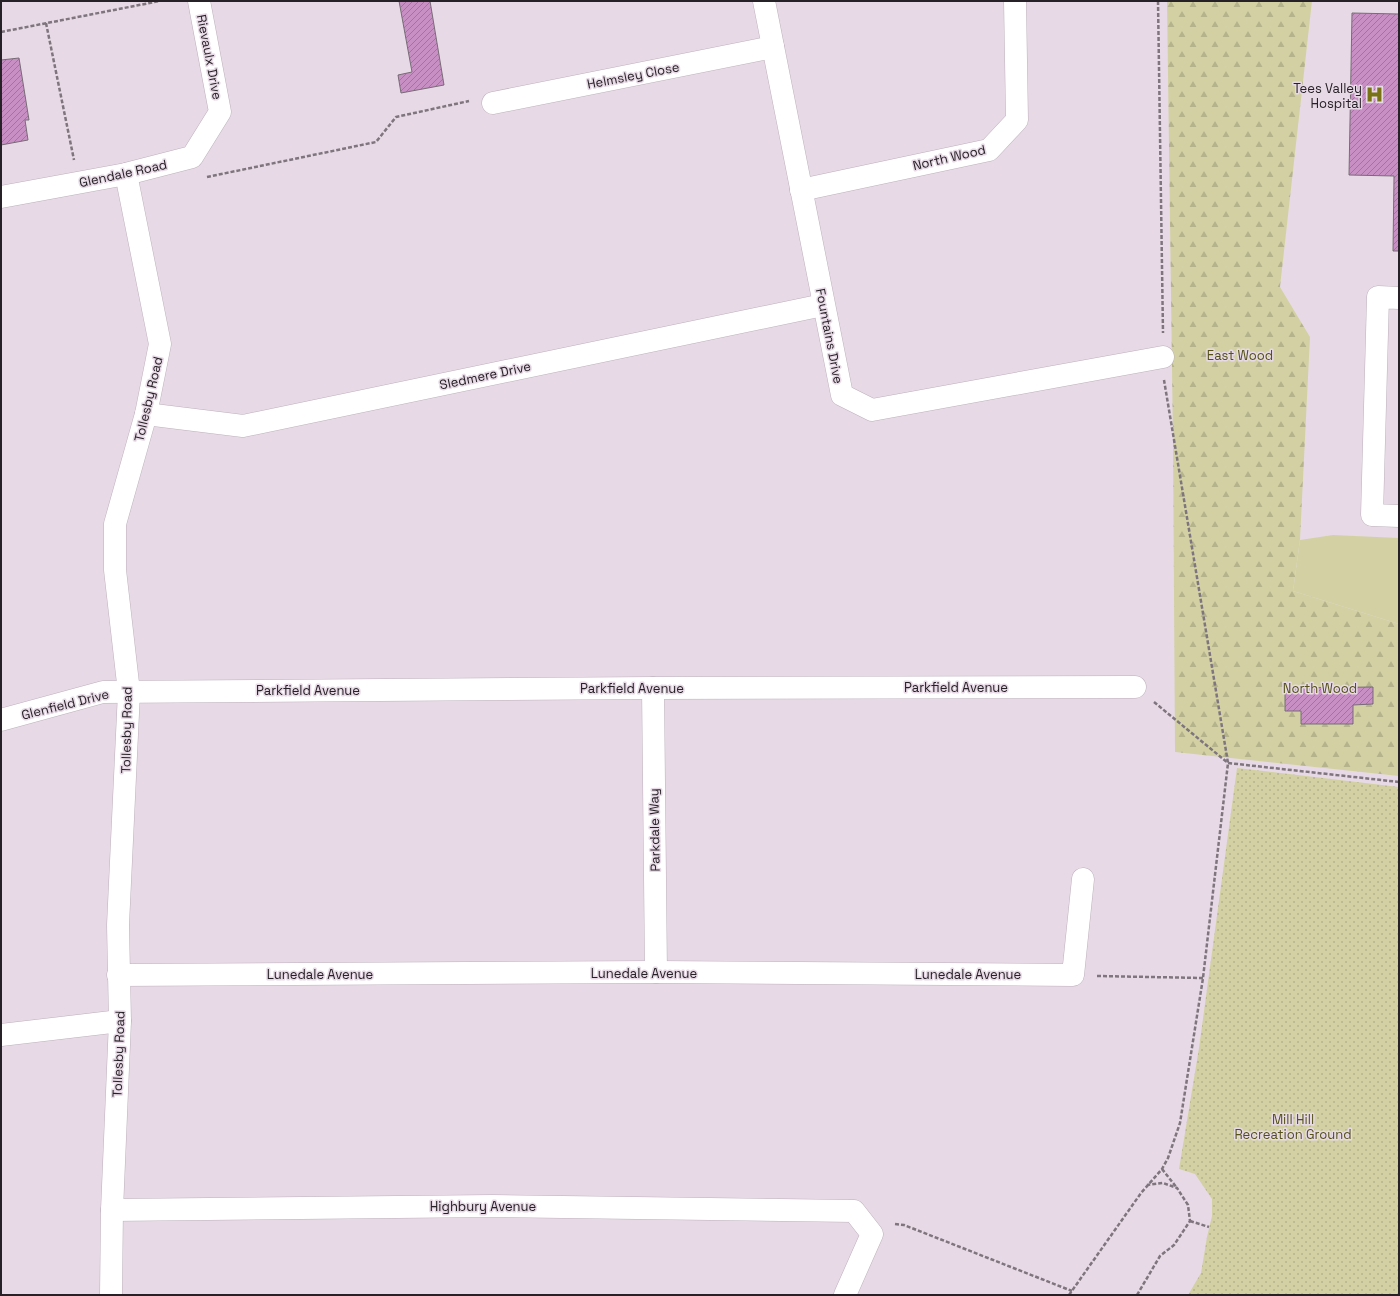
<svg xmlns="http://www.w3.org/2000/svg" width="1400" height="1296" font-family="'Space Grotesk',sans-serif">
  <defs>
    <pattern id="forest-firs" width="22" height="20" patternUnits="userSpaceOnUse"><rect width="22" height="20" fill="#d3d1a3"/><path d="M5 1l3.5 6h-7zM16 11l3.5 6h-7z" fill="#b5b38c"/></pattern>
    <pattern id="park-dots" width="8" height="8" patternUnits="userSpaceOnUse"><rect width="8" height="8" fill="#d3d1a3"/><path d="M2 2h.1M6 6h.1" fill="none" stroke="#b5b38c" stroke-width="1.8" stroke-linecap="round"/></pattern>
    <pattern id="building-hatch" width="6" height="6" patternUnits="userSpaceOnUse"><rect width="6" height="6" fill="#c78fc3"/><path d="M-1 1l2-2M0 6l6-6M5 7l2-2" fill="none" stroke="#a1749e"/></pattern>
  </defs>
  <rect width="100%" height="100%" fill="#e7dae6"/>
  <path fill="#d3d1a3" d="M1333,535L1399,538V624L1293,591L1300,540Z"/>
  <path fill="url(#forest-firs)" d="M1167,1H1312L1280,287L1310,337L1300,540L1293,591L1399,624V776L1175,752L1173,442Z"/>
  <path fill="url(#park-dots)" d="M1237,768L1399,787V1295H1188L1201,1273L1207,1237L1212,1216V1199L1195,1174L1179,1169L1199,1048Z"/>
  <g fill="url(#building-hatch)" stroke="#776c76">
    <path d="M399,1H430L444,85L401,93L398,75L412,72Z"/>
    <path d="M1352,13L1399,14V251H1393L1394,176L1349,175Z"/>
    <path d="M19,58L29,120H25L28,140L1,145V60Z"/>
    <path d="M1373,687V704L1353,705V724H1301V711H1285V688Z"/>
  </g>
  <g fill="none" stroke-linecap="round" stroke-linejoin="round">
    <defs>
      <g id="minor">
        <path d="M764,1L842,395L872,410L1163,357"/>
        <path d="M493,103L773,47"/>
        <path d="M801,190L989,150L1017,120L1015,1"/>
        <path d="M1,197L126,174L192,157L220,112L199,1"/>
        <path d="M1399,298L1378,297L1372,515L1399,516"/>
        <path d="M146,414L243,426L823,305"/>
        <path d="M653,688L656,972"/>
        <path d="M1,720L103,692L653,688L1135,687"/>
        <path d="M118,975L656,972L1073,975L1083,879"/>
        <path d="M1,1035L120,1021"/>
        <path d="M112,1210L492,1206L854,1211L872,1234L845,1295"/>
        <path d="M111,1295L112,1210L120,1021L118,925L129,692L115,570V524L146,414L160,344L126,174"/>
      </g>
    </defs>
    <use href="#minor" stroke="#bdb0bc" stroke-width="23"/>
    <g stroke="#7e757e" stroke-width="2.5" stroke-dasharray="4 2" stroke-linecap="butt">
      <path d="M1158,1L1163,333"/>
      <path d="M46,23L74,160"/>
      <path d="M1,32L160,1"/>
      <path d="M207,177L376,142L396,117L469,101"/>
      <path d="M1154,702L1228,763L1399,782"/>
      <path d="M1097,976L1203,978"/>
      <path d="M1162,1169L1177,1188"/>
      <path d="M1190,1221L1209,1227"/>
      <path d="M895,1224L904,1225L1072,1291"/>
      <path d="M1069,1295L1141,1193L1162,1169L1168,1158L1180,1123L1203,978L1228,763L1164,380"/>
      <path d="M1137,1295L1160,1256L1174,1245L1190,1221L1188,1205L1177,1188L1163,1183L1147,1185"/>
    </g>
    <use href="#minor" stroke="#fff" stroke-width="22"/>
  </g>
  <defs>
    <symbol id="hospital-bare" viewBox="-9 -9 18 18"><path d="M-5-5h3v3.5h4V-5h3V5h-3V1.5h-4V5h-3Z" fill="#7a7315" stroke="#e7dae6" stroke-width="2.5" paint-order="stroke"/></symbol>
  </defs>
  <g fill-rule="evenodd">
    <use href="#hospital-bare" x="1362" y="82" width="25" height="25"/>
  </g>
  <g text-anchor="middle" stroke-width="3" stroke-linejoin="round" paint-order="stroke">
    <g font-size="13" fill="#262126" stroke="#e7dae6">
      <text transform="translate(210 57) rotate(79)" y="5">Rievaulx Drive</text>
      <text transform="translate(633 75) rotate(-11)" y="5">Helmsley Close</text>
      <text transform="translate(949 157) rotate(-13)" y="5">North Wood</text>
      <text transform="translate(123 173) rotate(-12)" y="5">Glendale Road</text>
      <text transform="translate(830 336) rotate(79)" y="5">Fountains Drive</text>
      <text transform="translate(485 375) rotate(-12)" y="5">Sledmere Drive</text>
      <text transform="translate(148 399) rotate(-77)" y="5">Tollesby Road</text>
      <text x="956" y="692">Parkfield Avenue</text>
      <text x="632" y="693">Parkfield Avenue</text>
      <text x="308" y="695">Parkfield Avenue</text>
      <text transform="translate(65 704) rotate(-14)" y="5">Glenfield Drive</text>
      <text transform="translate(126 730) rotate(-89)" y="5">Tollesby Road</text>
      <text transform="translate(654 830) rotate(-91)" y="5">Parkdale Way</text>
      <text x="644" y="978">Lunedale Avenue</text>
      <text x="320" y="979">Lunedale Avenue</text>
      <text x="968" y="979">Lunedale Avenue</text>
      <text transform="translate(118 1054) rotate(-88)" y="5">Tollesby Road</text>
      <text x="483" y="1211">Highbury Avenue</text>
    </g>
    <g font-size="13" fill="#262126" stroke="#e7dae6" text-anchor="end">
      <text x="1362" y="93">Tees Valley<tspan x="1362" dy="15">Hospital</tspan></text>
    </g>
    <g font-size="13" fill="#545017" stroke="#e7dae6">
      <text x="1240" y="360">East Wood</text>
      <text x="1320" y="693">North Wood</text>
      <text x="1293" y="1124">Mill Hill<tspan x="1293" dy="15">Recreation Ground</tspan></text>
    </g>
  </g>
  <rect width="1400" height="1296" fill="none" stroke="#262126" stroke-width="4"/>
</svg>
